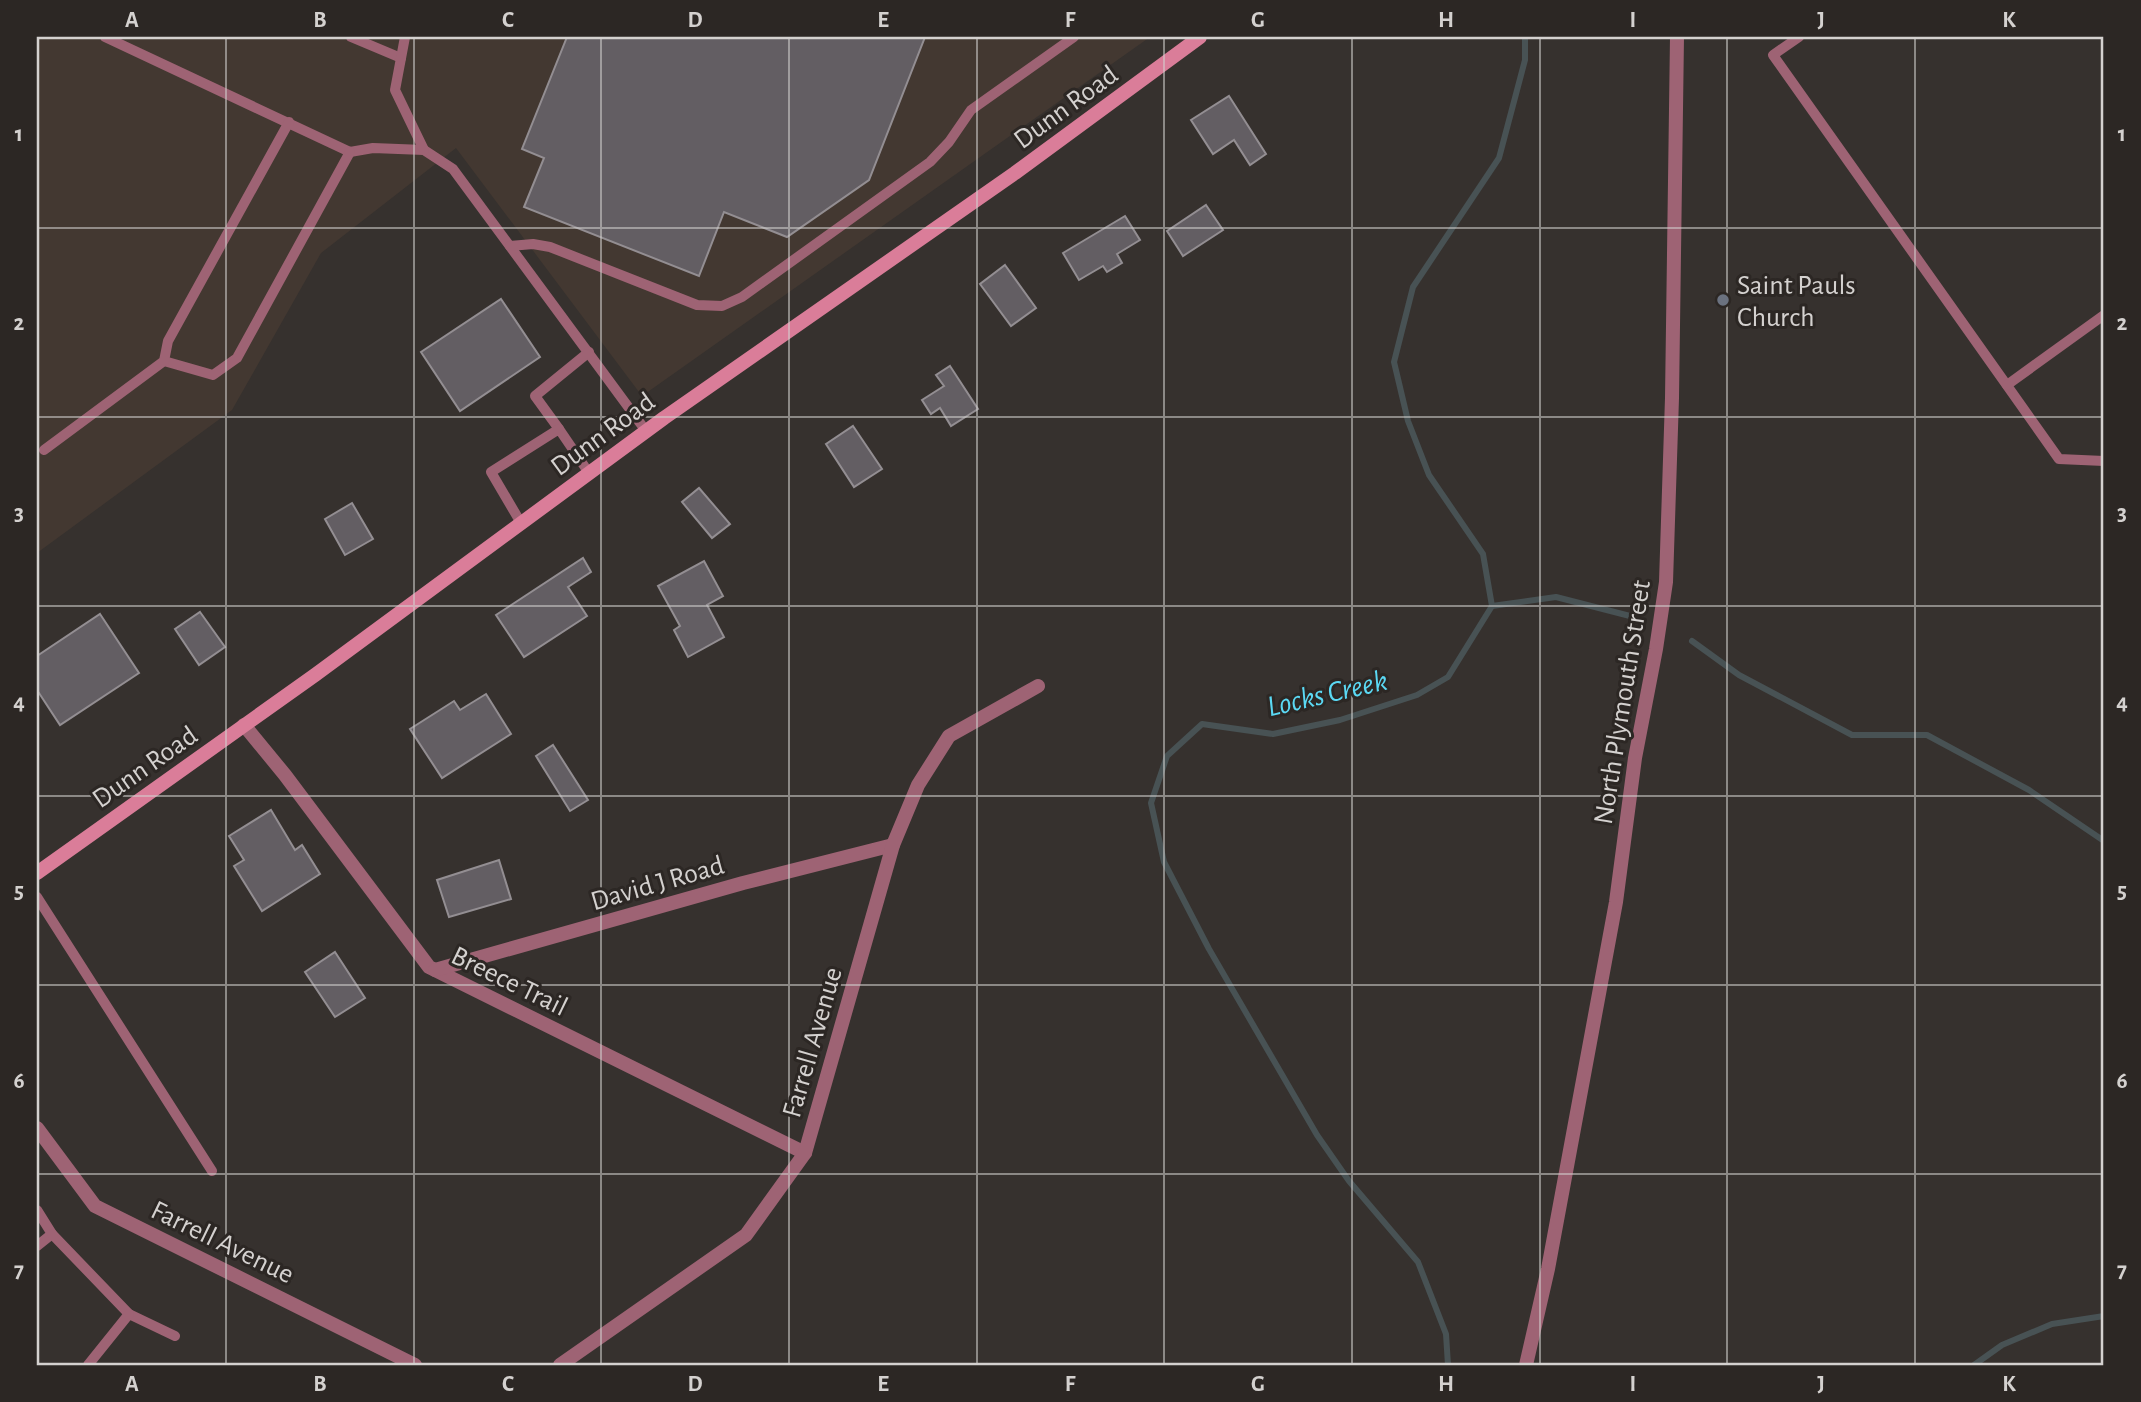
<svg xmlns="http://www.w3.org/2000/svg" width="2141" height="1402" font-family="'Alegreya Sans',sans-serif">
  <rect width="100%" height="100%" fill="#36312e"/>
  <path fill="#433831" d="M37,37H1150L642,396L456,148L321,253L232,410L37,553Z"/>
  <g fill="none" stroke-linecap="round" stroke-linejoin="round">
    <g stroke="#485254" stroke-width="6">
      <path d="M1492,606L1556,597L1630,616"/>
      <path d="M1692,641L1739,675L1852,735H1927L2029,790L2104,841"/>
      <path d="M1448,1365L1446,1334L1418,1262L1349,1181L1317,1135L1209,949L1164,862L1151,803L1167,756L1202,724L1273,734L1340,720L1417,695L1448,677L1492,606L1483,554L1429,475L1408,421L1394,362L1413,287L1499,158L1525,60V37"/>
      <path d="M1974,1365L2002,1345L2052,1324L2104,1316"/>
    </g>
  </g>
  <g fill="#635e63" stroke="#938e92" stroke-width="2">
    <path d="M567,37H925L869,180L787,237L724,212L699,276L524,207L544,158L522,149Z"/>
    <path d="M1229,96L1266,154L1250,165L1234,140L1213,154L1191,120Z"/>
    <path d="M1206,205L1223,230L1183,256L1167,231Z"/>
    <path d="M1125,216L1140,240L1117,254L1122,263L1107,272L1103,266L1079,280L1063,253Z"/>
    <path d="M1005,265L1036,308L1011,326L980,284Z"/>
    <path d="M501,299L540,357L460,411L421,352Z"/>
    <path d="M950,366L978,409L951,426L940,408L931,414L922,400L944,386L936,375Z"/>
    <path d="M853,426L882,469L854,487L826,444Z"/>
    <path d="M699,488L730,524L712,538L682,502Z"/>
    <path d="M352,503L373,539L345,555L325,519Z"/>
    <path d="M583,558L591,572L568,587L587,616L524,657L496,615Z"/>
    <path d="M704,561L723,596L707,605L724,637L688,657L674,630L680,626L658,586Z"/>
    <path d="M200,612L225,647L199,665L175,629Z"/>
    <path d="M100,614L139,673L60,725L37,690V656Z"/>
    <path d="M486,694L511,734L442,778L410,729L454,701L460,710Z"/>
    <path d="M553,745L588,800L570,811L536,756Z"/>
    <path d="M271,810L295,850L302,845L320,874L262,911L234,866L244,860L229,836Z"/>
    <path d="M499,860L511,899L449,917L437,880Z"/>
    <path d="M335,952L365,998L335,1017L305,972Z"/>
  </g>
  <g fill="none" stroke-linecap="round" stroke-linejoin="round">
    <g stroke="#9e6374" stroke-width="10">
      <path d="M105,37L350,152L373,148L424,150L453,169L646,431"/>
      <path d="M351,37L401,58"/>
      <path d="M405,37L395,90L424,150"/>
      <path d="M1799,37L1773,55L2059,459L2104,461"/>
      <path d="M510,246L533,244L550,247L697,305L722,306L742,297L930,162L949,142L971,110L1074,37"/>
      <path d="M164,361L213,375L237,358L350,152"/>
      <path d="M2007,385L2104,315"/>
      <path d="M559,429L535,396L589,352"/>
      <path d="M44,450L164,361L168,341L289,122"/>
      <path d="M521,523L491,472L559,429L589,473"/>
      <path d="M37,897L212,1171"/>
      <path d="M37,1210L52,1234L37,1246"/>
      <path d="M52,1234L129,1314L175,1336"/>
      <path d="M88,1365L129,1314"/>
    </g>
    <g stroke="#9e6374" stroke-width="14">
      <path d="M244,725L285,775L429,967L805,1153"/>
      <path d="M435,970L743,883L893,845"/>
      <path d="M37,1128L95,1206L415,1365"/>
      <path d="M560,1365L746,1235L805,1153L893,845L918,785L949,736L1038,686"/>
    </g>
    <path stroke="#9e6374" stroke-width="14" d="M1526,1365L1548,1269L1616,902L1635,758L1656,649L1666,582L1672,398L1677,37"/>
    <path stroke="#da7d99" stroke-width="14" d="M37,873L315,675L664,418L1015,173L1200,37"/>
  </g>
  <path fill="none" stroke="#d4d1cf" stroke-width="2" stroke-opacity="0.55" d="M226,37V1365M414,37V1365M601,37V1365M789,37V1365M977,37V1365M1164,37V1365M1352,37V1365M1540,37V1365M1727,37V1365M1915,37V1365M37,228H2104M37,417H2104M37,606H2104M37,796H2104M37,985H2104M37,1174H2104"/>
  <circle fill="#6b7280" stroke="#2c2724" stroke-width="2.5" cx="1723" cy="300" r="7"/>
  <g text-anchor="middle" stroke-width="6" stroke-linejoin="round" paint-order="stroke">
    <g font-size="28" fill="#d4d1cf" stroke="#2c2724">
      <text transform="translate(1065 106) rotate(-36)" y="10">Dunn Road</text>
      <text transform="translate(602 433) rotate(-36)" y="10">Dunn Road</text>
      <text transform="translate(1621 702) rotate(-81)" y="10">North Plymouth Street</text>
      <text transform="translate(144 766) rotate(-35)" y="10">Dunn Road</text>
      <text transform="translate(657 882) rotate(-16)" y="10">David J Road</text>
      <text transform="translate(510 980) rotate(26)" y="10">Breece Trail</text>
      <text transform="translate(811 1042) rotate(-74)" y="10">Farrell Avenue</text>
      <text transform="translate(223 1241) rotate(26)" y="10">Farrell Avenue</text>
    </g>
    <g font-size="28" fill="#d4d1cf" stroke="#2c2724" text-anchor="start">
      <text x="1737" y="294">Saint Pauls<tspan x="1737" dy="32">Church</tspan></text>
    </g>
    <g font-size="30" font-style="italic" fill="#5bd9f4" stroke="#2c2724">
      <text transform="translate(1327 693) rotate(-13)" y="10">Locks Creek</text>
    </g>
  </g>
  <rect width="2141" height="1402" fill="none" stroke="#2c2724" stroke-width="77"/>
  <rect x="38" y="38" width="2064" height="1326" fill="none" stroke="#d4d1cf" stroke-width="2.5"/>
  <g font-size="23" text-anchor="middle" font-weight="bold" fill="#d4d1cf">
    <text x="132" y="27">A</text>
    <text x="320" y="27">B</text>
    <text x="508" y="27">C</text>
    <text x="695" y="27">D</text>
    <text x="883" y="27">E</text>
    <text x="1070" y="27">F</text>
    <text x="1258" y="27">G</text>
    <text x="1446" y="27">H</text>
    <text x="1633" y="27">I</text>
    <text x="1821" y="27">J</text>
    <text x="2009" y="27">K</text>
    <text x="19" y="141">1</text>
    <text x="2122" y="141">1</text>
    <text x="19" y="330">2</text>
    <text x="2122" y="330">2</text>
    <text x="19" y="520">3</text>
    <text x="2122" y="520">3</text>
    <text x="19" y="709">4</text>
    <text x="2122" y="709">4</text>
    <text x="19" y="898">5</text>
    <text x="2122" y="898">5</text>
    <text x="19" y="1088">6</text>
    <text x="2122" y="1088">6</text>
    <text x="19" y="1277">7</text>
    <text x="2122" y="1277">7</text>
    <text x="132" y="1391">A</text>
    <text x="320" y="1391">B</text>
    <text x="508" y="1391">C</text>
    <text x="695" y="1391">D</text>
    <text x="883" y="1391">E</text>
    <text x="1070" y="1391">F</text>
    <text x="1258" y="1391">G</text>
    <text x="1446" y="1391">H</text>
    <text x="1633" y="1391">I</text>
    <text x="1821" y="1391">J</text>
    <text x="2009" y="1391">K</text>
  </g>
</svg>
